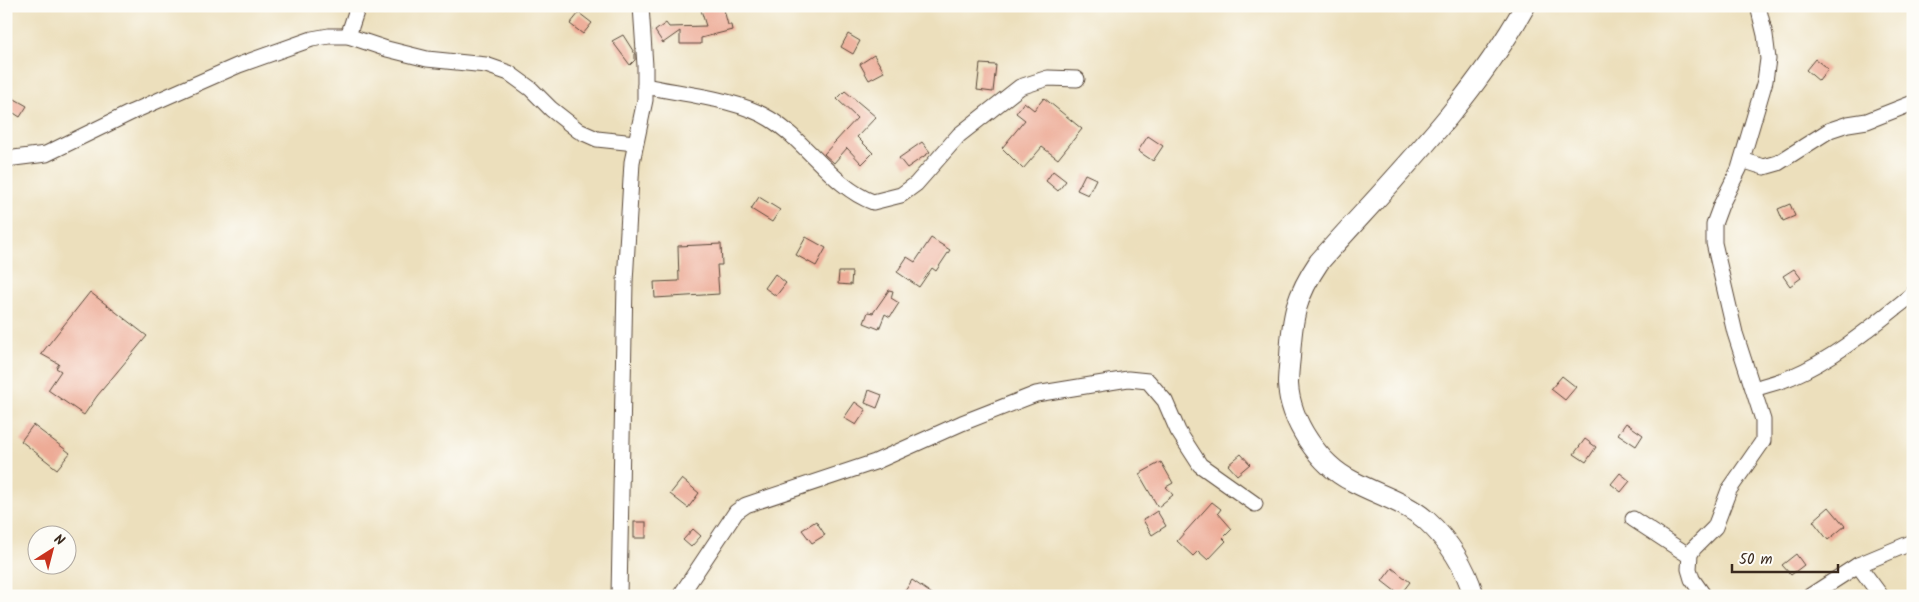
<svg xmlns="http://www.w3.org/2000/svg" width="1919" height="602" font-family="Kalam,sans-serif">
  <rect width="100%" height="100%" fill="#fdfcf7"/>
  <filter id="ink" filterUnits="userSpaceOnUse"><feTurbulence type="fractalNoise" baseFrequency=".02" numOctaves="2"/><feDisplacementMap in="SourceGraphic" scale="10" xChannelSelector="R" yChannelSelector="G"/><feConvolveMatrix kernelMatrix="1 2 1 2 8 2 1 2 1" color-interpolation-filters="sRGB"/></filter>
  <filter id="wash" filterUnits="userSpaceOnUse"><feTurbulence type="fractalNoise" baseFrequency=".0096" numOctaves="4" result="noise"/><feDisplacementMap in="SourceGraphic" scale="20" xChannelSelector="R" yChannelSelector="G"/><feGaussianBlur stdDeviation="1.12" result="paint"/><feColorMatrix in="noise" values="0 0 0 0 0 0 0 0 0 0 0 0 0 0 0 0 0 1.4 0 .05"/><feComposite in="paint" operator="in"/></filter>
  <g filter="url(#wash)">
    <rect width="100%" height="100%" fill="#ecdfbc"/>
    <g id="blocks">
      <g fill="#edab96">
        <path d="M714,6H723L728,25H731L732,30L701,38V44H680V31L663,43L655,31L666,23L669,27L706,26L701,10Z"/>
        <path d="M579,13L592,23L583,34L570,24Z"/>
        <path d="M848,34L860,41L853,54L841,47Z"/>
        <path d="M623,35L635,54V60L630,65L612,41Z"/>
        <path d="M874,55L884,72L869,80L860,64Z"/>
        <path d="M1815,59L1828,69L1819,81L1806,70Z"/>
        <path d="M980,64L996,65L993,92L977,90Z"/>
        <path d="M845,91L876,117L857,137L873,153L862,164L847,148L834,163L824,154L857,118L837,99Z"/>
        <path d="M6,94L27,106L20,117L6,108Z"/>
        <path d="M1044,98L1082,129L1058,159L1042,147L1023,169L1002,148L1025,120L1016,113L1024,102L1034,110Z"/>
        <path d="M1148,136L1163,146L1153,161L1138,151Z"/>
        <path d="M922,142L930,152L907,168L899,158Z"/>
        <path d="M1053,171L1066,181L1058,191L1046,181Z"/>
        <path d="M1085,174L1096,179L1088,195L1077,190Z"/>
        <path d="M759,197L780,210L772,222L751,209Z"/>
        <path d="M1790,204L1795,216L1783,221L1778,209Z"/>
        <path d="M806,237L826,248L816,266L796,255Z"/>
        <path d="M931,238L950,250L936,271L932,268L919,287L897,272L907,257L915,262Z"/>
        <path d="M721,244L722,265H717L719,294L655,298L654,282L679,281L678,246Z"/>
        <path d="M1794,269L1801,278L1790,286L1783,276Z"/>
        <path d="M839,272H852L851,285L838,284Z"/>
        <path d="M775,274L786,283L776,296L765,288Z"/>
        <path d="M889,290L893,291L891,298L899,303L890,317L885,314L879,329L864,323L868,312L873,313Z"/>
        <path d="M90,292L147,336L97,396L84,415L48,390L61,371L56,368L59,364L41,354Z"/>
        <path d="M1562,376L1576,387L1565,400L1551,389Z"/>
        <path d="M869,390L882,395L877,408L865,403Z"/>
        <path d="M855,402L866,410L856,425L844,418Z"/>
        <path d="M1626,423L1643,435L1636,446L1618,434Z"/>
        <path d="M33,425L70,453L57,469L21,441Z"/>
        <path d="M1585,439L1596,447L1586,462L1574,454Z"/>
        <path d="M1241,454L1250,464L1237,475L1228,465Z"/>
        <path d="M1161,462L1173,483L1166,487L1173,495L1158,507L1139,474Z"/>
        <path d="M1620,473L1630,481L1621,492L1611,484Z"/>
        <path d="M682,479L699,493L688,508L670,494Z"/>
        <path d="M1212,502L1221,509L1218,513L1232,529L1223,538L1226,541L1208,560L1198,551L1193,556L1177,541Z"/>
        <path d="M1829,507L1845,526L1828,540L1813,521Z"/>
        <path d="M1157,511L1166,526L1152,535L1143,520Z"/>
        <path d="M816,521L825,535L812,543L802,530Z"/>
        <rect x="634" y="522" width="12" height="16"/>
        <path d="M693,529L701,536L691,547L683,540Z"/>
        <path d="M1796,554L1804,565L1791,575L1782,565Z"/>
        <path d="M1392,568L1410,582L1400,595L1382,581Z"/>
        <path d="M912,580L935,596H902Z"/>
      </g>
    </g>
  </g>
  <g filter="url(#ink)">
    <use href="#blocks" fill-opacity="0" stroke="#564536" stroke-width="1"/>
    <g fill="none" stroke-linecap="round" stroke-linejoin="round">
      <defs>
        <g id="street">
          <path d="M348,36L358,6"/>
          <path d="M645,86C682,94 738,99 770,119C806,141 834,188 873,202L901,195L916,184L959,135L1020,87L1048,78L1077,79"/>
          <path d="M6,159L46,154L132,112L239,65L312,39L329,36H348L387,49L427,59L486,65L509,73L531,89L551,109L579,131L597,139L635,143"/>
          <path d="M1742,160L1764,167L1778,163L1830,130L1848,124L1867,121L1913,103"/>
          <path d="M1754,389C1766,385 1779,382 1791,377C1836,358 1875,324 1913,294"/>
          <path d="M1633,519L1688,555L1690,554"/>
          <path d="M1858,565L1881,596"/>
          <path d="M619,596L625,282L632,162L645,100V66L641,6"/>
          <path d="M680,596L736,512L746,505L875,462L962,423L1036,394L1128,379L1148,381L1165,401L1178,431L1200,465L1255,504"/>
          <path d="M1704,596L1692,579L1689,569L1690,554L1694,548L1715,527L1729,490L1763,441V420L1735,333L1714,243V224L1721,205L1739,169L1765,81L1768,59L1765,35L1758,6"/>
          <path d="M1810,596L1858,565L1913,542"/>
        </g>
        <path id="secondary" d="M1474,596C1465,566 1449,541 1426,520C1405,502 1376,494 1352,481C1319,465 1290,421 1288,384C1288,375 1289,366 1290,357C1292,316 1296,296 1319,262C1392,180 1471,103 1525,6"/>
      </defs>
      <use href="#street" stroke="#564536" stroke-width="17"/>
      <use href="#secondary" stroke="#564536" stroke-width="22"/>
      <use href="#street" stroke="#fff" stroke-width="15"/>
      <use href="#secondary" stroke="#fff" stroke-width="20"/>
    </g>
  </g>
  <rect width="1919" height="602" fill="none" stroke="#fdfcf7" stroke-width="25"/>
  <g transform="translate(52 550) rotate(36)"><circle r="24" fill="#fdfcf7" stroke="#afa8a0"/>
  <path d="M0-4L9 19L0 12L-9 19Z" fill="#c8321e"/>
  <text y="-8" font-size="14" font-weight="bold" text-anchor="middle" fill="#3b2a1e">N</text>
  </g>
  <path d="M1732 564v8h106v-8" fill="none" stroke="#3b2a1e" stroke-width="2.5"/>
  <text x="1739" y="564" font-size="15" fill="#3b2a1e" stroke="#fdfcf7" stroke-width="4" paint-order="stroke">50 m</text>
</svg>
